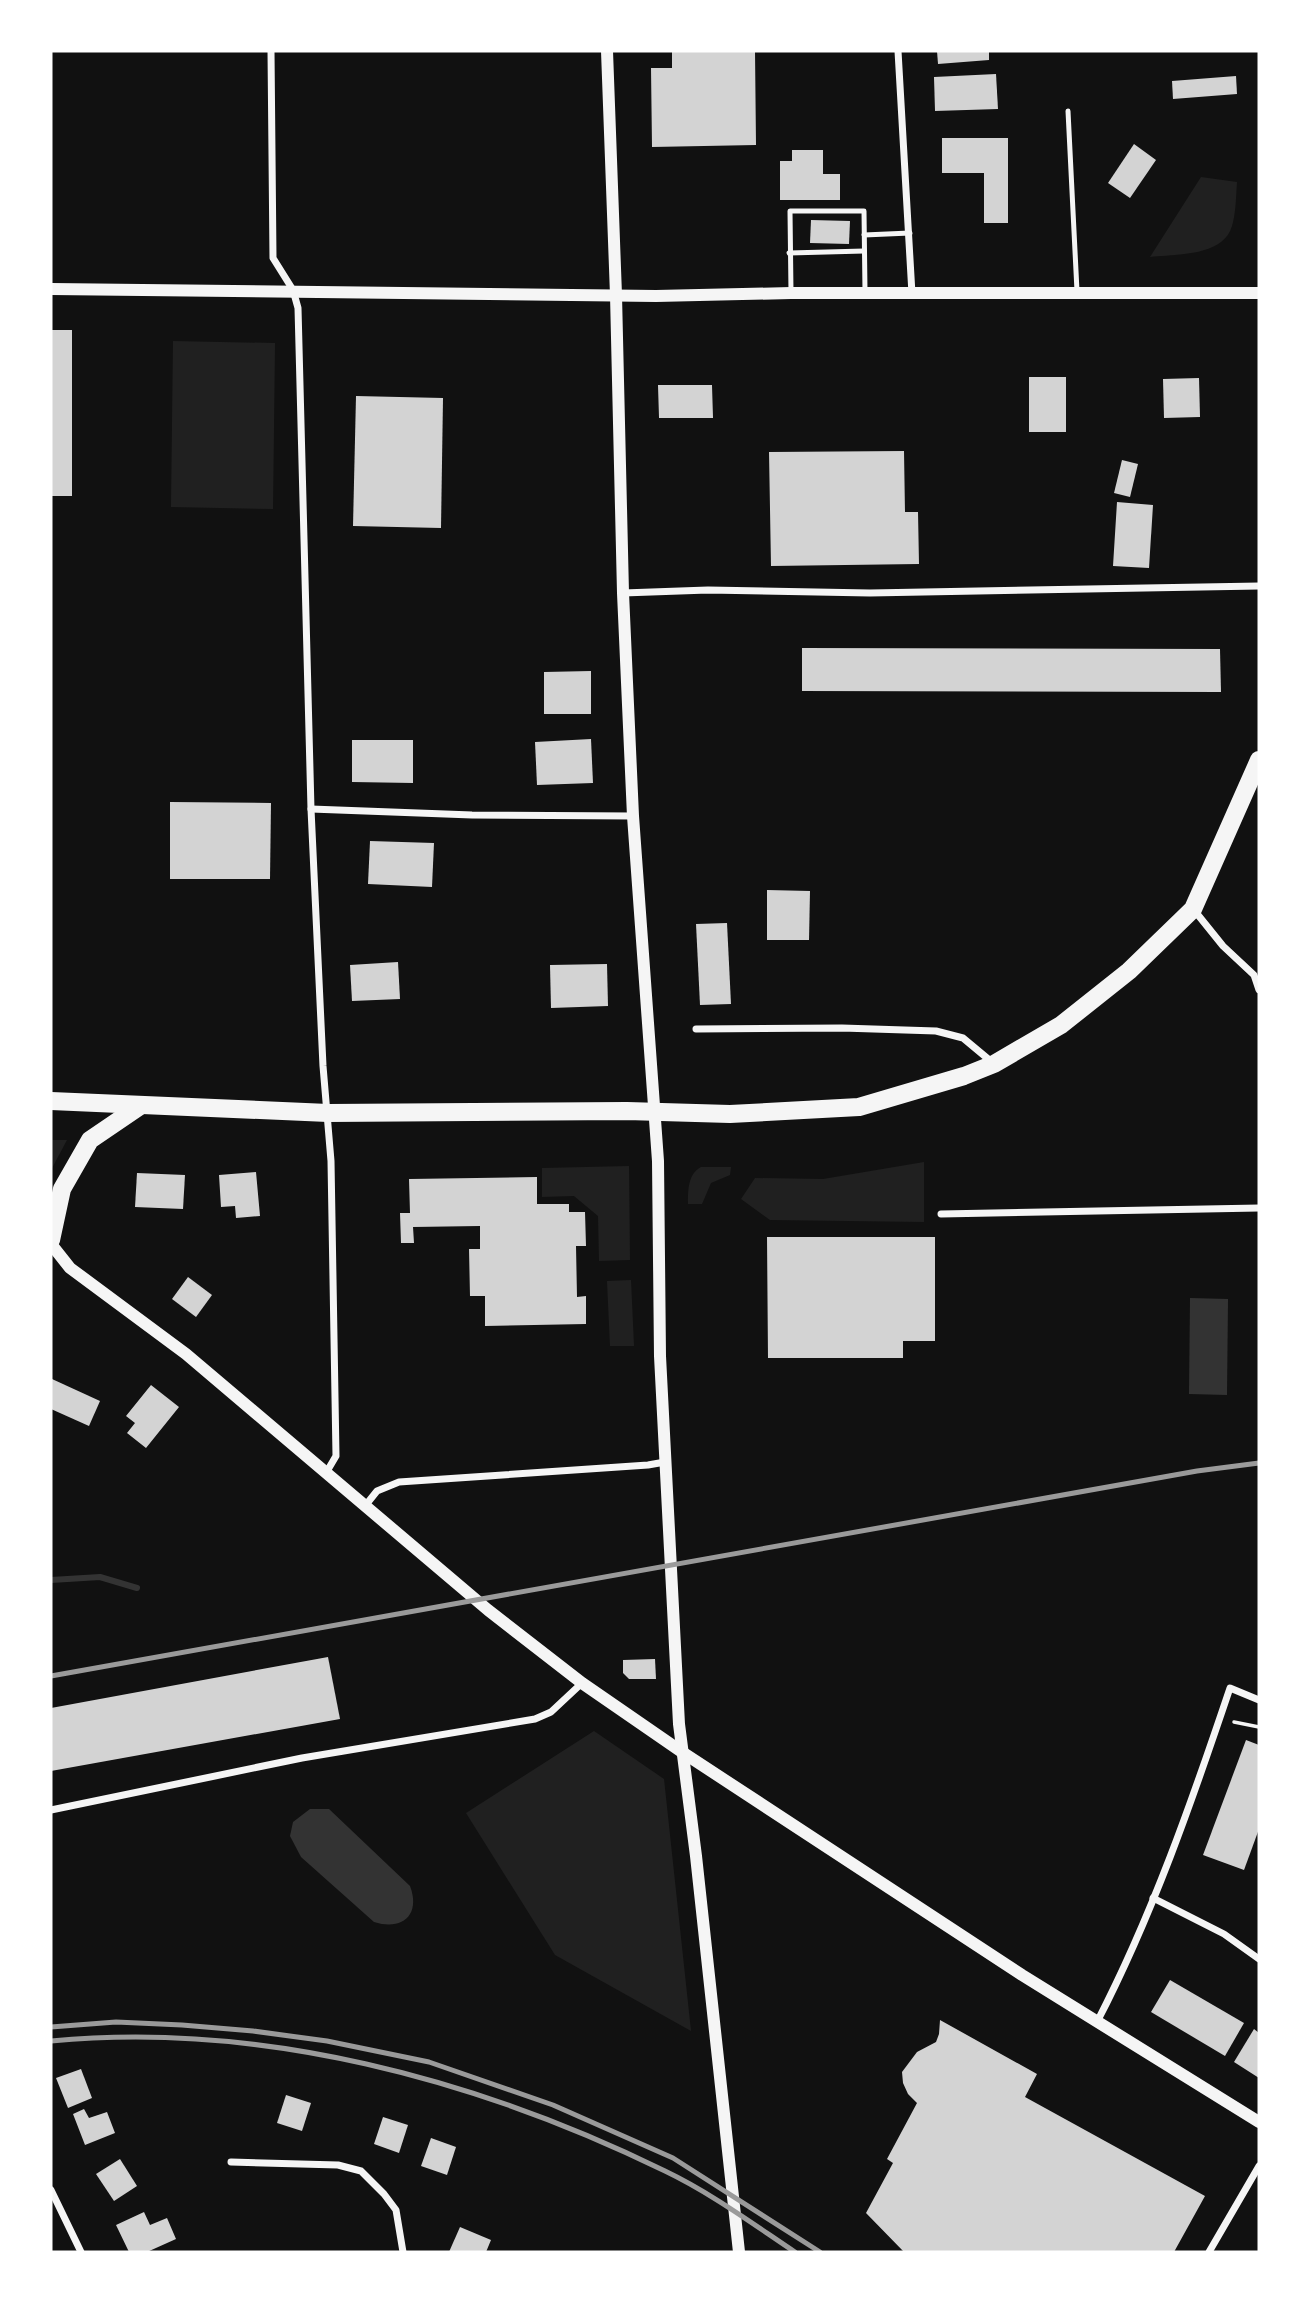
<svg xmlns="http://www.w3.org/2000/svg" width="1310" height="2303" font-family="Merriweather,serif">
  <rect width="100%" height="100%" fill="#111"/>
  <g fill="#202020">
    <path d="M1201,177L1237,182C1236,196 1236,213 1232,226C1223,257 1175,254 1150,257Z"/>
    <path d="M173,341L275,343L273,509L171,507Z"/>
    <path d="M51,1140H67L51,1170Z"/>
    <path d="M924,1162V1222L770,1220L741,1199L755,1178L823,1179Z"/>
    <path d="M629,1166L630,1260L599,1261L598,1216L574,1196L542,1197V1168Z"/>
    <path d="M701,1167H731L730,1175L711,1183L702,1204H688C688,1190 688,1174 701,1167Z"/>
    <path d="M631,1280L634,1346H610L607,1281Z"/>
    <path d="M594,1731L664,1779L691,2031L555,1955L466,1813Z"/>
  </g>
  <g fill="#333">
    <path d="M1190,1298L1228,1299L1227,1395L1189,1394Z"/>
    <path d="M310,1809H329L410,1886C421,1915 402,1931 374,1922L301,1857L290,1836L293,1822Z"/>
  </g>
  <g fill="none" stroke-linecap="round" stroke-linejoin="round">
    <path stroke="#333" stroke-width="6" d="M51,1580L100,1577L137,1588"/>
  </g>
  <g fill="#d3d3d3">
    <path d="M672,51H755L756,145L652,147L651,68H672Z"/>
    <path d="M937,51H989V60L938,64Z"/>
    <path d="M996,74L998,109L935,111L934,77Z"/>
    <path d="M1236,76L1237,94L1173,99L1172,81Z"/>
    <path d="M942,138H1008V223H984V173H942Z"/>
    <path d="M1134,144L1156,160L1130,198L1108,183Z"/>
    <path d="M792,150H823V174H840V200H780V161H792Z"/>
    <path d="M811,220L850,221L849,244L810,243Z"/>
    <rect x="51" y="330" width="21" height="166"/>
    <rect x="1029" y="377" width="37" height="55"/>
    <path d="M1199,378L1200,417L1164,418L1163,379Z"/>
    <path d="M658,385H712L713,418H659Z"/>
    <path d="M356,396L443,398L441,528L353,526Z"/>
    <path d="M904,451L905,512H918L919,564L771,566L769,452Z"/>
    <path d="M1122,460L1138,464L1130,497L1114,493Z"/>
    <path d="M1117,502L1153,505L1149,568L1113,566Z"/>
    <path d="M802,648L1220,649L1221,692L802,691Z"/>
    <path d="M591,671V714H544V672Z"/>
    <path d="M591,739L593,783L537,785L535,742Z"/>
    <path d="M352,740H413V783L352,782Z"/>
    <path d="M170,802L271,803L270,879H170Z"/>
    <path d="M370,841L434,843L432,887L368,884Z"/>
    <path d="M767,890L810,891L809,940H767Z"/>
    <path d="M727,923L731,1004L700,1005L696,924Z"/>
    <path d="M398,962L400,999L352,1001L350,965Z"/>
    <path d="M607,964L608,1006L551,1008L550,965Z"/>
    <path d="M256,1172L260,1216L236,1218L235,1206L221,1207L219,1175Z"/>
    <path d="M137,1173L185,1175L183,1209L135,1207Z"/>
    <path d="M537,1177V1204H569V1212H585L586,1246H576L577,1297L586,1296V1324L485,1326V1296H470L469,1249H480V1226L413,1227L414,1243H401L400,1213H410L409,1179Z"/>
    <path d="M767,1237H935V1341H903V1358H768Z"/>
    <path d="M188,1277L212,1295L196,1317L172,1299Z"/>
    <path d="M52,1379L100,1401L89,1426L51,1409Z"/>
    <path d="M151,1385L179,1407L146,1448L127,1433L135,1423L126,1416Z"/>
    <path d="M328,1657L340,1719L51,1771V1708Z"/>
    <path d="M655,1659L656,1679H629L623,1673V1660Z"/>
    <path d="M1246,1740L1259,1745V1829L1244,1870L1203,1855Z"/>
    <path d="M1170,1980L1244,2023L1225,2056L1151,2012Z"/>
    <path d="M940,2020L1037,2074L1025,2097L1205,2196L1174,2252H904L866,2213L893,2163L887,2159L917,2103L908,2094L903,2083L902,2072L917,2052L936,2042L939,2034Z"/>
    <path d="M1254,2029L1259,2033V2078L1234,2062Z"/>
    <path d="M81,2069L92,2098L68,2108L56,2078Z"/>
    <path d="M286,2095L311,2103L302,2131L277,2123Z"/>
    <path d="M84,2109L89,2118L107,2112L115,2133L85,2145L73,2114Z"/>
    <path d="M383,2117L408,2125L399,2153L374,2144Z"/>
    <path d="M431,2138L456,2147L447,2175L421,2166Z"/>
    <path d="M120,2159L137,2186L114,2201L96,2174Z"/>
    <path d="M144,2212L150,2225L167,2218L176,2239L147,2252H129L116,2225Z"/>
    <path d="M460,2227L491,2240L486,2252H449Z"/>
  </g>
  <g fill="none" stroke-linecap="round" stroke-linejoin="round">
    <path stroke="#f5f5f5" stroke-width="3.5" d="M1234,1722L1259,1727"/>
    <g stroke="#f5f5f5" stroke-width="5">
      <path d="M1068,111L1077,291"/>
      <path d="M864,235L910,233"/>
      <path d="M789,253L864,251"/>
      <path d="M791,292L790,211H864L865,291"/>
    </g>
    <g stroke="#f5f5f5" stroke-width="7">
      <path d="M271,51L273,258L293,290L298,308L311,809L323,1066L331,1161L336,1456L326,1473"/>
      <path d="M898,51L912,294"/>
      <path d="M623,593L708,590L870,593L1259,586"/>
      <path d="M311,809L472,815L633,816"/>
      <path d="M1194,910L1223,946L1254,975L1259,990"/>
      <path d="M696,1029L842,1028L936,1031L963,1038L993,1063"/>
      <path d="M941,1214L1259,1208"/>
      <path d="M365,1506L377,1491L399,1482L648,1465L665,1462"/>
      <path d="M51,1810L302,1758L535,1719L551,1712L582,1683"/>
      <path d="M1153,1898L1224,1934L1259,1959"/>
      <path d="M1097,2022C1152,1916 1192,1801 1230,1688L1259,1700"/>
      <path d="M231,2162L338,2165L361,2171L384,2194L396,2210L403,2252"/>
      <path d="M51,2190L81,2252"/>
      <path d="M1209,2252L1259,2166"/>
    </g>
    <g stroke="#f5f5f5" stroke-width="12">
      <path d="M607,51L616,295L623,593L633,816L658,1161L660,1356L679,1724L696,1856L739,2252"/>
      <path d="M51,289L656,296L791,293H1259"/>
      <path d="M51,1244L70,1268L186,1354L488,1610L582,1683L682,1752L1022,1975L1259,2122"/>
    </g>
    <g stroke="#f5f5f5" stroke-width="18">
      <path d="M51,1101L328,1113L627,1111L730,1114L859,1107L964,1076L994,1064L1061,1025L1129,971L1193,909L1259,760"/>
      <path d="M51,1240L62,1189L90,1140L140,1106"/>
    </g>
    <g stroke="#9a9a9a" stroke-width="5">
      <path d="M51,1676L1197,1471L1259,1463"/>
      <path d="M51,2027L116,2022L182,2025L253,2031L327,2041L429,2062L553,2105L673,2158L820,2252"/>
      <path d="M51,2041C261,2021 477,2079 665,2171C711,2193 753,2224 795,2252"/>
    </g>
  </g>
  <rect width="1310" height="2303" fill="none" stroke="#ffffff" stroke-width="105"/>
</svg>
